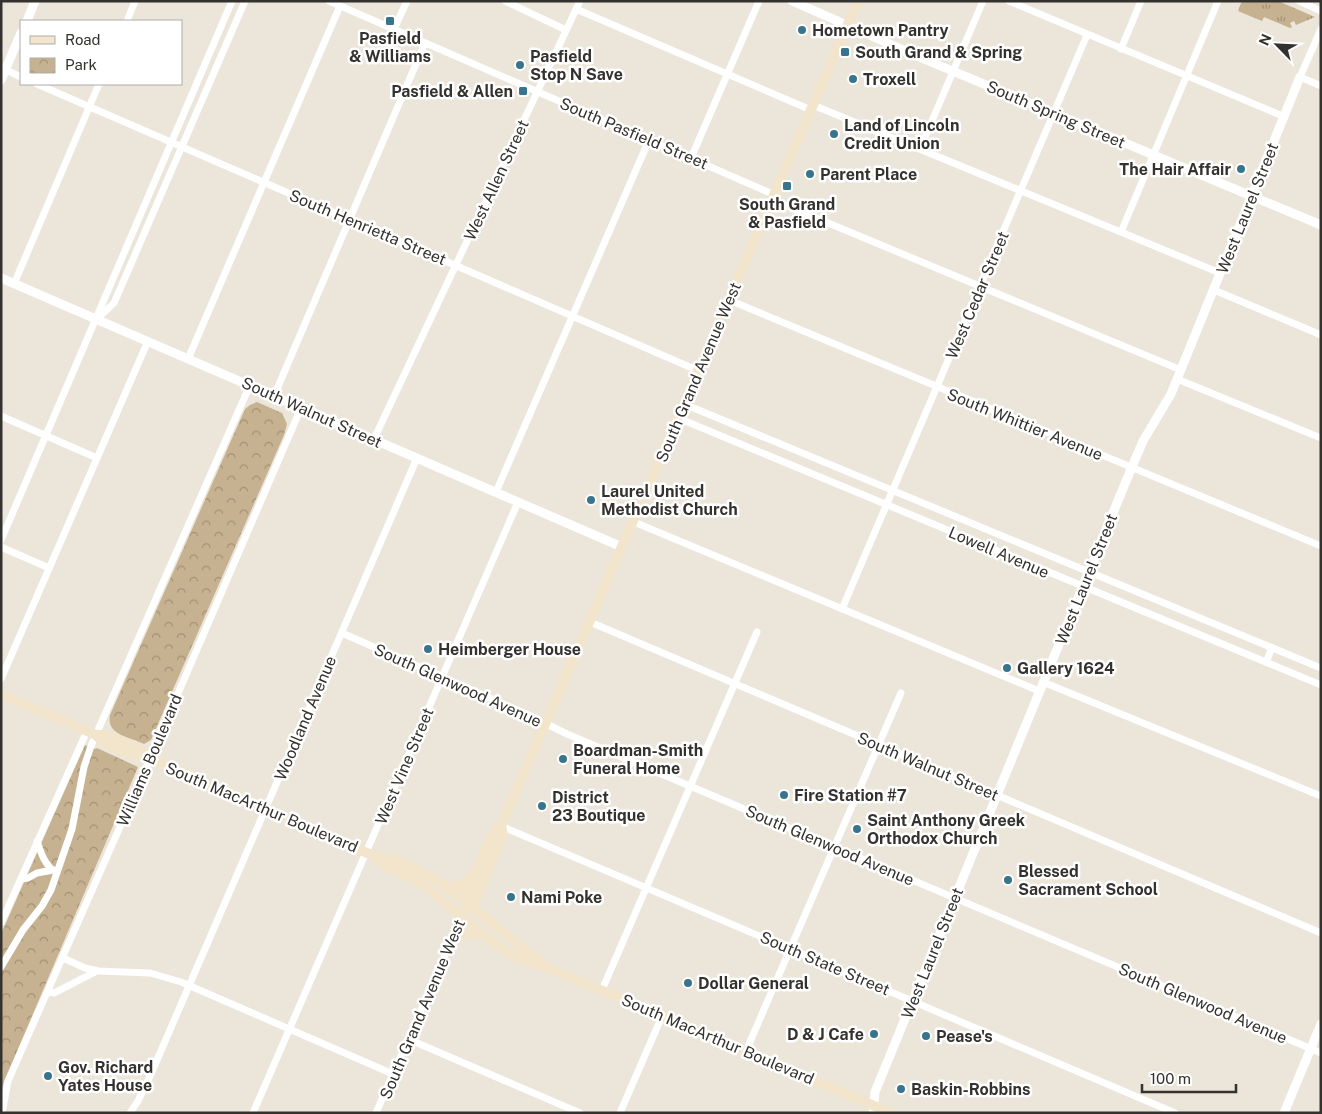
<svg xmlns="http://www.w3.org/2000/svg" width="1322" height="1114" font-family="'Public Sans',sans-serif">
  <defs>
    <pattern id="grass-tufts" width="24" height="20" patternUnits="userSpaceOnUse" patternTransform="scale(1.25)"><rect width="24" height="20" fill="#c6b290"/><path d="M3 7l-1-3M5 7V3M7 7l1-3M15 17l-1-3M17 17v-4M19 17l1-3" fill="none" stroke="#a29176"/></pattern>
    <pattern id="park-crowns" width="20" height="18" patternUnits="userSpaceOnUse" patternTransform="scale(1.25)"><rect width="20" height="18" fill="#c6b290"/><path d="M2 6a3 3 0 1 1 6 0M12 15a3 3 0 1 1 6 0" fill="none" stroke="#a29176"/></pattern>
  </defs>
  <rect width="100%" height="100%" fill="#ebe5da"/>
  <path fill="url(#grass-tufts)" d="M1242,1H1278L1315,17L1296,25L1294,21L1290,23L1292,27L1290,28L1264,17L1262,21L1238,11Z"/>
  <g fill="url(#park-crowns)">
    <path d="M257,402L282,413L287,424L284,435L151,740L144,744C129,737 106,735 110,715L245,409L250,405Z"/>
    <path d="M85,745L95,749L97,748L138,767L1,1089V934Z"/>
  </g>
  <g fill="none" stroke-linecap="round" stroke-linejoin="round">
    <g stroke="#fff" stroke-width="7">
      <path d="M329,1L775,195"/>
      <path d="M505,1L566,30"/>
      <path d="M1009,1L1285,117"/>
      <path d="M1299,1L1321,11"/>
      <path d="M576,9L811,110"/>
      <path d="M127,21L135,1"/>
      <path d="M394,29L407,1"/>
      <path d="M1321,29L1300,77L1321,86"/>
      <path d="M1121,49L1141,1"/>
      <path d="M6,70L21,77"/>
      <path d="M37,84L699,371"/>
      <path d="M813,105L1220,273"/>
      <path d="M920,149L983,1"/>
      <path d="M691,158L759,1"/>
      <path d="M773,200L1181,370"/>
      <path d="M1121,232L1218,1"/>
      <path d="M14,284L99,84"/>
      <path d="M1214,290L1321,335"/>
      <path d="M729,300L1321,546"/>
      <path d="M97,319L114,303L245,1"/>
      <path d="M188,359L340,6"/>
      <path d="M1177,379L1321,438"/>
      <path d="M274,396L425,43"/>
      <path d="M684,404L1321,668"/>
      <path d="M1,416L97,458"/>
      <path d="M678,418L1321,685"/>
      <path d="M374,439L580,1"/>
      <path d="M496,492L649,140"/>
      <path d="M634,522L1039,691"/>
      <path d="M1,540L232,1"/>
      <path d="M1,547L49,568"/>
      <path d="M842,609L1087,35"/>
      <path d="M590,622L1321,933"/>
      <path d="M342,633L535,718L567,734L1321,1053"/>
      <path d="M1266,662L1272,648"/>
      <path d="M1,679L148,341"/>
      <path d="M1043,682L1321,796"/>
      <path d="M501,826L1175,1113"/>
      <path d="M37,841C41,853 45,866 56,872"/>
      <path d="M21,879L28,878L37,873L53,870"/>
      <path d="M1,923L87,731"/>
      <path d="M63,958L85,968L98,971L150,973L181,982L393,1074"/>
      <path d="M1,967L23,930L42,906L51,890L72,829L84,767L91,746L250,385"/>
      <path d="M602,990L757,632"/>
      <path d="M48,992L54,993L58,991L97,971"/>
      <path d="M408,1039L580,1113"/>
      <path d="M746,1051L901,693"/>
      <path d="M2,1113L8,1081L145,770L301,408"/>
      <path d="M130,1113L138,1101L151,1074L417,458"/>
      <path d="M253,1113L518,502"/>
      <path d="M376,1113L462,916"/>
      <path d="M620,1113L662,1016"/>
    </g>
    <g stroke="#fff" stroke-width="9">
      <path d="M792,1L924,59L1321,225"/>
      <path d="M27,21L35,1"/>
      <path d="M1,80L21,33"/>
      <path d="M1,278L622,547"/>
      <path d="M873,1113L875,1092L907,1014L1129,474L1143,441L1171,394L1300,77"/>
      <path d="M1284,1113L1321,1024"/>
    </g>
    <g stroke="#f2e5cc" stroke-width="10">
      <path d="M1,694L96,735C105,746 136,759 150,758"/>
      <path d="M96,735C110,733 140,748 150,758L374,856C378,859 381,863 386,866C396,873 410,876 420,883C454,907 504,962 544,966L891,1113"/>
      <path d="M374,856C433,861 488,926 537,958L544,966"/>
      <path d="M443,885C456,888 463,888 471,876"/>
      <path d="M467,905L466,895L493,833L501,826L523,775L858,1"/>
      <path d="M464,910L467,905L476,899L484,880L503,835L501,826"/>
      <path d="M450,942C462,934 470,932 484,935"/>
    </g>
  </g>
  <g fill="#38748b" stroke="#fff" stroke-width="2">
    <rect x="385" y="16" width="10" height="10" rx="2.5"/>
    <circle cx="802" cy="30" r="5"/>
    <rect x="840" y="47" width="10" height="10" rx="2.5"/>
    <circle cx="520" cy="65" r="5"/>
    <circle cx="853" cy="79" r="5"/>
    <rect x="518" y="86" width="10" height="10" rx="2.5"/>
    <circle cx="834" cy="134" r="5"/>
    <circle cx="1241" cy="169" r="5"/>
    <circle cx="810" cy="174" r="5"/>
    <rect x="782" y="181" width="10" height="10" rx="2.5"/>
    <circle cx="591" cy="500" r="5"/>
    <circle cx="428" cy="649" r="5"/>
    <circle cx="1007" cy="668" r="5"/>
    <circle cx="563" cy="759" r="5"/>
    <circle cx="784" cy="795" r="5"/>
    <circle cx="542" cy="806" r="5"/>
    <circle cx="857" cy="829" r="5"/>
    <circle cx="1008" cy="880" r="5"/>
    <circle cx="511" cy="897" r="5"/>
    <circle cx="688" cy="983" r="5"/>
    <circle cx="874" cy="1034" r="5"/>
    <circle cx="926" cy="1036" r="5"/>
    <circle cx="48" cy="1076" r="5"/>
    <circle cx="901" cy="1089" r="5"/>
  </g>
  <g text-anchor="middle" stroke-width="5" stroke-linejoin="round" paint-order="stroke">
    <g font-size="16" font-weight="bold" fill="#34322e" stroke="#fff" text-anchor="start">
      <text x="812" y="36">Hometown Pantry</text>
      <text x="390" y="44" text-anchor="middle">Pasfield<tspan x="390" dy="18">&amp; Williams</tspan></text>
      <text x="855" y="58">South Grand &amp; Spring</text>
      <text x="530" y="62">Pasfield<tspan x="530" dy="18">Stop N Save</tspan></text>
      <text x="863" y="85">Troxell</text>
      <text x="513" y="97" text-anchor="end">Pasfield &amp; Allen</text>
      <text x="844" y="131">Land of Lincoln<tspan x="844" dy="18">Credit Union</tspan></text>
      <text x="1231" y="175" text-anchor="end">The Hair Affair</text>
      <text x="820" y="180">Parent Place</text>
      <text x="787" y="210" text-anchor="middle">South Grand<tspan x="787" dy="18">&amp; Pasfield</tspan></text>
      <text x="601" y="497">Laurel United<tspan x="601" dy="18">Methodist Church</tspan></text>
      <text x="438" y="655">Heimberger House</text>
      <text x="1017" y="674">Gallery 1624</text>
      <text x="573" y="756">Boardman-Smith<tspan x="573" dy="18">Funeral Home</tspan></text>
      <text x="794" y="801">Fire Station #7</text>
      <text x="552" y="803">District<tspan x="552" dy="18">23 Boutique</tspan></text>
      <text x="867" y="826">Saint Anthony Greek<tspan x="867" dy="18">Orthodox Church</tspan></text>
      <text x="1018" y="877">Blessed<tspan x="1018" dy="18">Sacrament School</tspan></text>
      <text x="521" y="903">Nami Poke</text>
      <text x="698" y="989">Dollar General</text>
      <text x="864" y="1040" text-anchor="end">D &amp; J Cafe</text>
      <text x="936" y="1042">Pease's</text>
      <text x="58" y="1073">Gov. Richard<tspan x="58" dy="18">Yates House</tspan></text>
      <text x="911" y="1095">Baskin-Robbins</text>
    </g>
    <g font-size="16" fill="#34322e" stroke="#fff">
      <text transform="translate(1056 114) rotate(23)" y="6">South Spring Street</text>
      <text transform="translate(634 133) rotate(23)" y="6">South Pasfield Street</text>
      <text transform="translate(496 180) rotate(-65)" y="6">West Allen Street</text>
      <text transform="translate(1247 208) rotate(-68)" y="6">West Laurel Street</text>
      <text transform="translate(368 227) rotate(23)" y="6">South Henrietta Street</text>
      <text transform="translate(977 295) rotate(-67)" y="6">West Cedar Street</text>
      <text transform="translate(698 372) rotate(-67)" y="6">South Grand Avenue West</text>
      <text transform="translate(312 412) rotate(24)" y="6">South Walnut Street</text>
      <text transform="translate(1025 424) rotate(22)" y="6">South Whittier Avenue</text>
      <text transform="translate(999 552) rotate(23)" y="6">Lowell Avenue</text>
      <text transform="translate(1086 579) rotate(-68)" y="6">West Laurel Street</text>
      <text transform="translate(458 685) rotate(24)" y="6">South Glenwood Avenue</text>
      <text transform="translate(305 718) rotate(-67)" y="6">Woodland Avenue</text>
      <text transform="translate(149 760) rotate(-67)" y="6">Williams Boulevard</text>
      <text transform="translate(404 766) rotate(-67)" y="6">West Vine Street</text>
      <text transform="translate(928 766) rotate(23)" y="6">South Walnut Street</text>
      <text transform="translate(262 807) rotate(23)" y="6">South MacArthur Boulevard</text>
      <text transform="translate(830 845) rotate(23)" y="6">South Glenwood Avenue</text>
      <text transform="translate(932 953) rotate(-68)" y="6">West Laurel Street</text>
      <text transform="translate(825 963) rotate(23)" y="6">South State Street</text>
      <text transform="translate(1203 1003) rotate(23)" y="6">South Glenwood Avenue</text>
      <text transform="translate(422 1009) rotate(-67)" y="6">South Grand Avenue West</text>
      <text transform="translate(718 1039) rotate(23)" y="6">South MacArthur Boulevard</text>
    </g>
  </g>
  <rect width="1322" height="1114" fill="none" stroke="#34322e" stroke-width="5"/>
  <rect x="20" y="20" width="162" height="65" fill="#ffffff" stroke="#aeadab"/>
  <rect x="30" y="36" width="25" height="8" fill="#f2e5cc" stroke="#aeadab"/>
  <text x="65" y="45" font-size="15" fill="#34322e">Road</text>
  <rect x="30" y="58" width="25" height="15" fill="url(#park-crowns)" stroke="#aeadab"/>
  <text x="65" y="70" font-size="15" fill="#34322e">Park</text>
  <g transform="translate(1277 45) rotate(294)" stroke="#ffffff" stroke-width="4" paint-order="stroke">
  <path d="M0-4L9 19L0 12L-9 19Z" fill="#34322e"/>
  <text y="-8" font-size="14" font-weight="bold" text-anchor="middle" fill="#34322e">N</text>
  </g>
  <path d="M1142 1084v8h94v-8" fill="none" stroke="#34322e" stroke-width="2.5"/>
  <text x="1150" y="1084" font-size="15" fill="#34322e" stroke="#ffffff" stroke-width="4" paint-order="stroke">100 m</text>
</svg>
